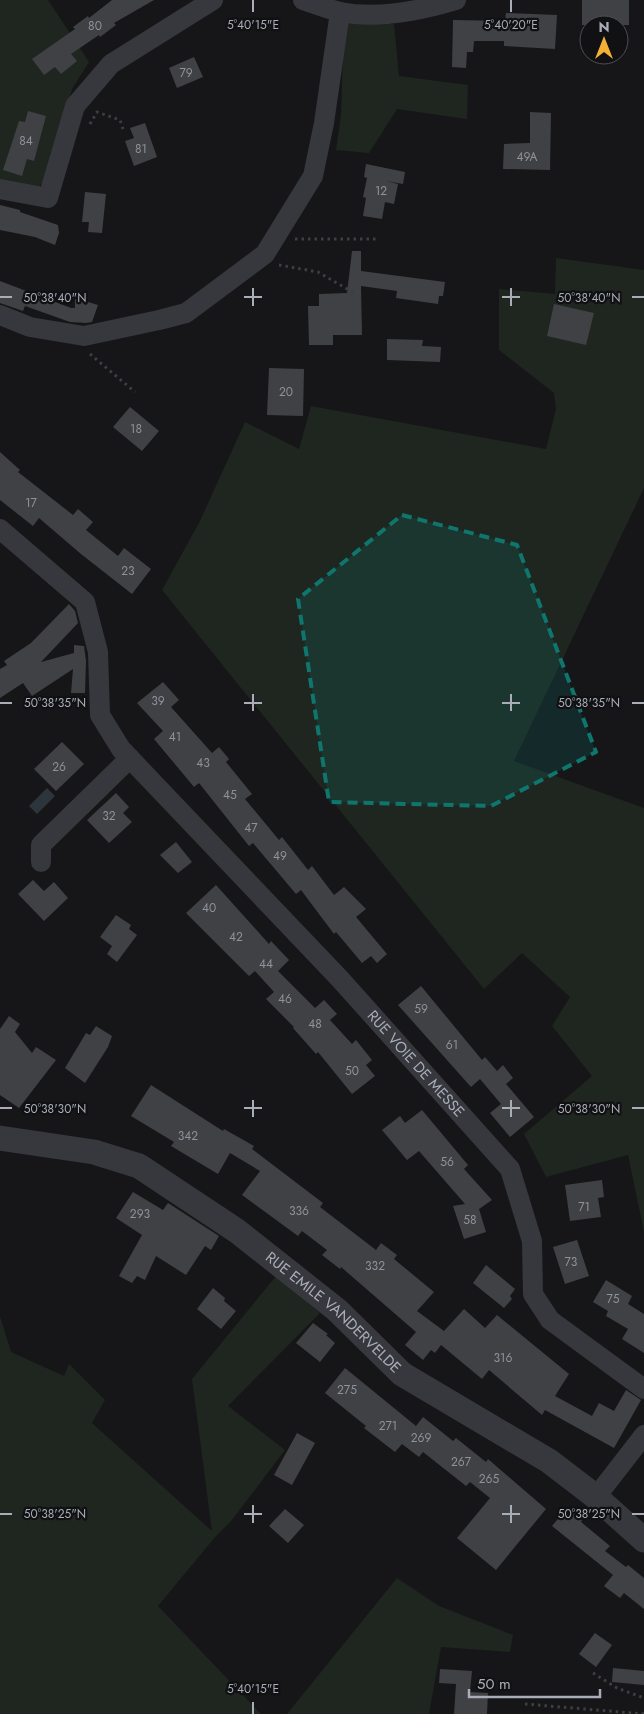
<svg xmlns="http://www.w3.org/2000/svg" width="644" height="1714" font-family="Jost,sans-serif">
  <rect width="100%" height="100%" fill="#161618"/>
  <g fill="#1e261f">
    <path d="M0,0H48L89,62L72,89L53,175L36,189L0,181Z"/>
    <path d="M344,23L394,24L399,76L468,85L467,119L397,109L369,153L336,150L341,115Z"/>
    <path d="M556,258L644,270V488L514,761L644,808V1232L628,1155L546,1177L524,1134L592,1076L552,1026L570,997L522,953L484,989L162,590L199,523L245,422L299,449L311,406L546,449L556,409L554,393L499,350V289L555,294Z"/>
    <path d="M276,1276L320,1313L228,1406L285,1450L232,1520L216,1536L158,1606L261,1714H0V1316L11,1352L64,1376L69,1364L105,1400L92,1423L212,1531L192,1379Z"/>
    <path d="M397,1578L439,1606L513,1635L510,1652L441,1647L429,1714H287Z"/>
  </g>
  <path fill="#2c353c" d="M47,788L55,796L37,814L29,806Z"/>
  <g fill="#404145">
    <path d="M112,0H154L114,23L116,25L100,37L99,35L71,54L77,61L61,74L55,67L44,75L32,59L75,29L73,27L88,16L89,18Z"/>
    <rect x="582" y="0" width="47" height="25"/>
    <path d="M506,13L557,15L555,49L504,46V41H474L473,52H467L466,68L452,67L453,20L505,21Z"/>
    <path d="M194,57L203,77L177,88L169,68Z"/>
    <path d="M28,111L46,116L34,161L27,159L22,176L3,170L19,121L25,122Z"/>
    <path d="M530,112L551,113L550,170L503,169L504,144L530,143Z"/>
    <path d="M145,123L157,157L134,166L125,141L134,138L130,128Z"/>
    <path d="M366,164L405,172L403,184L386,181L398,184L394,204L385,202L382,219L363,216L366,198L363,197L367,178L364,177Z"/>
    <path d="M85,192L106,194L102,233L88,232L89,222H82Z"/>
    <path d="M0,205L20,210V212L58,225L59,233L55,245L35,237L0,230Z"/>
    <path d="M352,251H361V271L445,282L443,296H439L438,304L396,298L397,291L361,286L362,335H333V345H309L308,306H319V294L347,293Z"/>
    <path d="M0,281L71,308H75V298L98,305L92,322L86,323L70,322L25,306L23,311L0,303Z"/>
    <path d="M554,304L594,313L586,345L547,336Z"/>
    <path d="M387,339L423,340L422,346L441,347L440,362L387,360Z"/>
    <path d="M269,368L304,369L303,416L267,415Z"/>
    <path d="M130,407L159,431L142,451L113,427Z"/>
    <path d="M0,452L20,470L18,472L73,515L78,509L93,522L86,530L118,556L124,548L151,569L132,594L81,554L39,518L33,526L0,500Z"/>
    <path d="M69,604L75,611L78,623L41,662L74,653V645L84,646L86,661L85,693H71L73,669L32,696L23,683L0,698V669L7,665L4,661L31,643Z"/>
    <path d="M163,682L179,700L171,707L212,753L219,747L229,759L226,762L252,794L245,799L279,840L282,837L308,870L312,866L334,895L344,887L366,909L356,917L387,954L377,963L371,956L362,963L336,932L334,934L301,890L296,894L253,843L249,846L199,783L194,787L154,739L163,731L137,703Z"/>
    <path d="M62,742L84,764L56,791L34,769Z"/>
    <path d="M116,793L129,807L123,813L132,822L109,843L87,820Z"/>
    <path d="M176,842L192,862L178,873L160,855Z"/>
    <path d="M33,880L44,891L54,882L68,898L44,921L18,894Z"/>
    <path d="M216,885L269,944L271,941L289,960L278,971L315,1008L324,1000L337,1014L330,1020L352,1044L356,1040L372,1060L366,1065L375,1076L352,1094L318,1052L316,1054L293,1028L294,1027L266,999L274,992L255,971L249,976L186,913Z"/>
    <path d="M116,915L131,925L129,929L137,935L117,962L107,954L112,946L100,937Z"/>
    <path d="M421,986L482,1060L485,1057L497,1071L503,1065L513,1078L506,1084L534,1117L510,1137L490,1113L501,1104L480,1079L471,1087L398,1005Z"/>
    <path d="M9,1016L20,1024L15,1032L32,1053L36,1047L56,1060L19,1108L0,1095V1029Z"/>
    <path d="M96,1026L112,1036L108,1047L85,1083L65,1068L86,1033L90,1035Z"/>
    <path d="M151,1085L223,1131L224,1129L254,1146L252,1149L323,1203L320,1207L376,1250L381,1243L397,1255L394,1259L434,1292L417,1311L444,1331L464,1309L485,1328L497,1315L569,1374L555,1396L592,1416L599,1403L614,1411L626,1390L641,1400L614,1448L545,1410L542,1415L489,1370L482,1379L441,1345L435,1353L431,1350L423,1360L405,1345L416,1332L341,1267L340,1269L322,1255L327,1250L302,1231L298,1236L242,1195L260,1171L230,1153L218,1174L171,1146L174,1142L131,1116Z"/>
    <path d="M422,1110L468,1165L464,1169L492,1200L479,1209L486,1232L464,1239L453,1206L465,1204L419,1151L407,1160L382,1130L400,1116L405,1123Z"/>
    <path d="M602,1180L604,1197L598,1198L601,1217L570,1221L565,1185Z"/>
    <path d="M133,1192L163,1210L168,1203L219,1236L211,1250L205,1246L186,1275L156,1256L145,1280L137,1276L132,1283L119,1276L142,1235L116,1218Z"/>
    <path d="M577,1240L589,1276L565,1284L553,1247Z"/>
    <path d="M486,1265L515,1289L510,1296L512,1299L504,1308L473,1283Z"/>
    <path d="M606,1280L632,1296L628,1304L644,1314V1353L622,1339L628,1329L606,1316L608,1311L593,1302Z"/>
    <path d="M213,1288L225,1298L224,1301L236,1311L221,1329L197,1309Z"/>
    <path d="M313,1323L328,1334L326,1335L335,1343L320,1362L296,1343Z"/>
    <path d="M345,1368L416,1426L423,1417L453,1441L456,1438L486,1462L488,1459L546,1509L496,1570L457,1538L490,1498L470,1482L466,1486L423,1452L419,1457L402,1444L395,1452L364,1428L366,1426L325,1393Z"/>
    <path d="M297,1433L315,1443L292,1485L274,1475Z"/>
    <path d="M567,1508L577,1516L576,1517L582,1520L581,1522L610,1546L605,1551L626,1567L628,1565L644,1578V1609L624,1593L620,1598L604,1586L613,1575L552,1526Z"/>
    <path d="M285,1509L304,1525L288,1543L269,1526Z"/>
    <path d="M595,1633L612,1645L596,1667L579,1654Z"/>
    <path d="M613,1668L644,1671V1685L612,1682Z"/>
    <path d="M440,1669L472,1671L470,1692L488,1693L487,1714H454L456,1684L439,1683Z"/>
  </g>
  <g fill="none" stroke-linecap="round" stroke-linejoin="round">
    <g stroke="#3d3f44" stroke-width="3" stroke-dasharray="2.5 4" stroke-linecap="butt">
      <path d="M90,124L97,112L120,120L123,129"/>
      <path d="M295,239H378"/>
      <path d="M279,265L318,272L354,293"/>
      <path d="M90,354L135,392"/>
      <path d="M593,1673L617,1688L644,1698"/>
      <path d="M525,1704L644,1714"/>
    </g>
    <g stroke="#37383d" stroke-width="20">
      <path d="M303,0C315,4 328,9 340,12C377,19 420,11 456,0"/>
      <path d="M0,189L48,198L75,106L111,64L213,0"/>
      <path d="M0,315L30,327L84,336L159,320L186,313L265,254L313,176L324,123L340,12"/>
      <path id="s1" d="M0,529L85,602L98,652L100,715L121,749L340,979L510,1169L532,1241L533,1294L550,1320L644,1389"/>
      <path d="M41,862V845L130,758"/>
      <path d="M596,1497L644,1435"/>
    </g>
    <path stroke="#37383d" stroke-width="25" id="s2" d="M0,1138L94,1152L139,1166L237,1231L337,1310L402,1374L549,1461L596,1497L644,1540"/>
  </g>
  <path fill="#0f766e" fill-opacity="0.2" stroke="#0f766e" stroke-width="4" stroke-dasharray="10 6" stroke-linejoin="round" d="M402,515L517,545L596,752L491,806L329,802L298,599Z"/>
  <path fill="none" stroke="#a8adb8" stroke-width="2" d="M253,0V12M511,0V12M253,288V306M511,288V306M0,297H12M244,297H262M502,297H520M632,297H644M253,694V711M511,694V711M0,703H12M244,703H262M502,703H520M632,703H644M253,1100V1117M511,1100V1117M0,1108H12M244,1108H262M502,1108H520M632,1108H644M253,1505V1523M511,1505V1523M0,1514H12M244,1514H262M502,1514H520M632,1514H644M253,1702V1714"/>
  <g text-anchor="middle" stroke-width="4.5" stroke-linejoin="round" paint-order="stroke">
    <g font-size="12" fill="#8e929b">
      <text x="95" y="30">80</text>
      <text x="186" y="77">79</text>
      <text x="26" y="145">84</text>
      <text x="141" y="153">81</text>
      <text x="527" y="161">49A</text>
      <text x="381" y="195">12</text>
      <text x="286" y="396">20</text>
      <text x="136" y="433">18</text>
      <text x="31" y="507">17</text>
      <text x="128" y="575">23</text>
      <text x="158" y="705">39</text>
      <text x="175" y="741">41</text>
      <text x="203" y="767">43</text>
      <text x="59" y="771">26</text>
      <text x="230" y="799">45</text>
      <text x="109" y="820">32</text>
      <text x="251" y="832">47</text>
      <text x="280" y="860">49</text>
      <text x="209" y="912">40</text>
      <text x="236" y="941">42</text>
      <text x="266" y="968">44</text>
      <text x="285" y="1003">46</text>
      <text x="421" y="1013">59</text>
      <text x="315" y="1028">48</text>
      <text x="452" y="1049">61</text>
      <text x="352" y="1075">50</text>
      <text x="188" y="1140">342</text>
      <text x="447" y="1166">56</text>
      <text x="584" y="1211">71</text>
      <text x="299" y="1215">336</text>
      <text x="140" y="1218">293</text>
      <text x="470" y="1224">58</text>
      <text x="571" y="1266">73</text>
      <text x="375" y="1270">332</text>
      <text x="613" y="1303">75</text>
      <text x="503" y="1362">316</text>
      <text x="347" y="1394">275</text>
      <text x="388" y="1430">271</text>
      <text x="421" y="1442">269</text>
      <text x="461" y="1466">267</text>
      <text x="489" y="1483">265</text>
    </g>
    <g font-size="15" fill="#a8adb8" stroke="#111113">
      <text dy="5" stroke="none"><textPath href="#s1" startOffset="698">RUE VOIE DE MESSE</textPath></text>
      <text dy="5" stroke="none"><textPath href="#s2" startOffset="386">RUE EMILE VANDERVELDE</textPath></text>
    </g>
  </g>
  <g font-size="12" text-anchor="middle" fill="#a8adb8" stroke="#111113" stroke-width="4.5" stroke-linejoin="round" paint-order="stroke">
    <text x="253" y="29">5°40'15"E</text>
    <text x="511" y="29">5°40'20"E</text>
    <text x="55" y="302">50°38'40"N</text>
    <text x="589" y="302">50°38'40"N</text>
    <text x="55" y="707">50°38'35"N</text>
    <text x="589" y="707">50°38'35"N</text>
    <text x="55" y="1113">50°38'30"N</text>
    <text x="589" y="1113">50°38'30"N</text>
    <text x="55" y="1518">50°38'25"N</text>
    <text x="589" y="1518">50°38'25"N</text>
    <text x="253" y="1693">5°40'15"E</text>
  </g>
  <g transform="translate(604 40)"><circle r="24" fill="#111113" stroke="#4d4f55"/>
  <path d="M0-4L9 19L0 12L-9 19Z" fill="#f2b134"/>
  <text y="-8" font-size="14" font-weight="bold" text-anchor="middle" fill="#a8adb8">N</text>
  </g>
  <path d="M469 1689v8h131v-8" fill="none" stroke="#a8adb8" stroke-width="2.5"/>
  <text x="477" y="1689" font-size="15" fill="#a8adb8" stroke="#111113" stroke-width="4" paint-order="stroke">50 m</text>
</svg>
